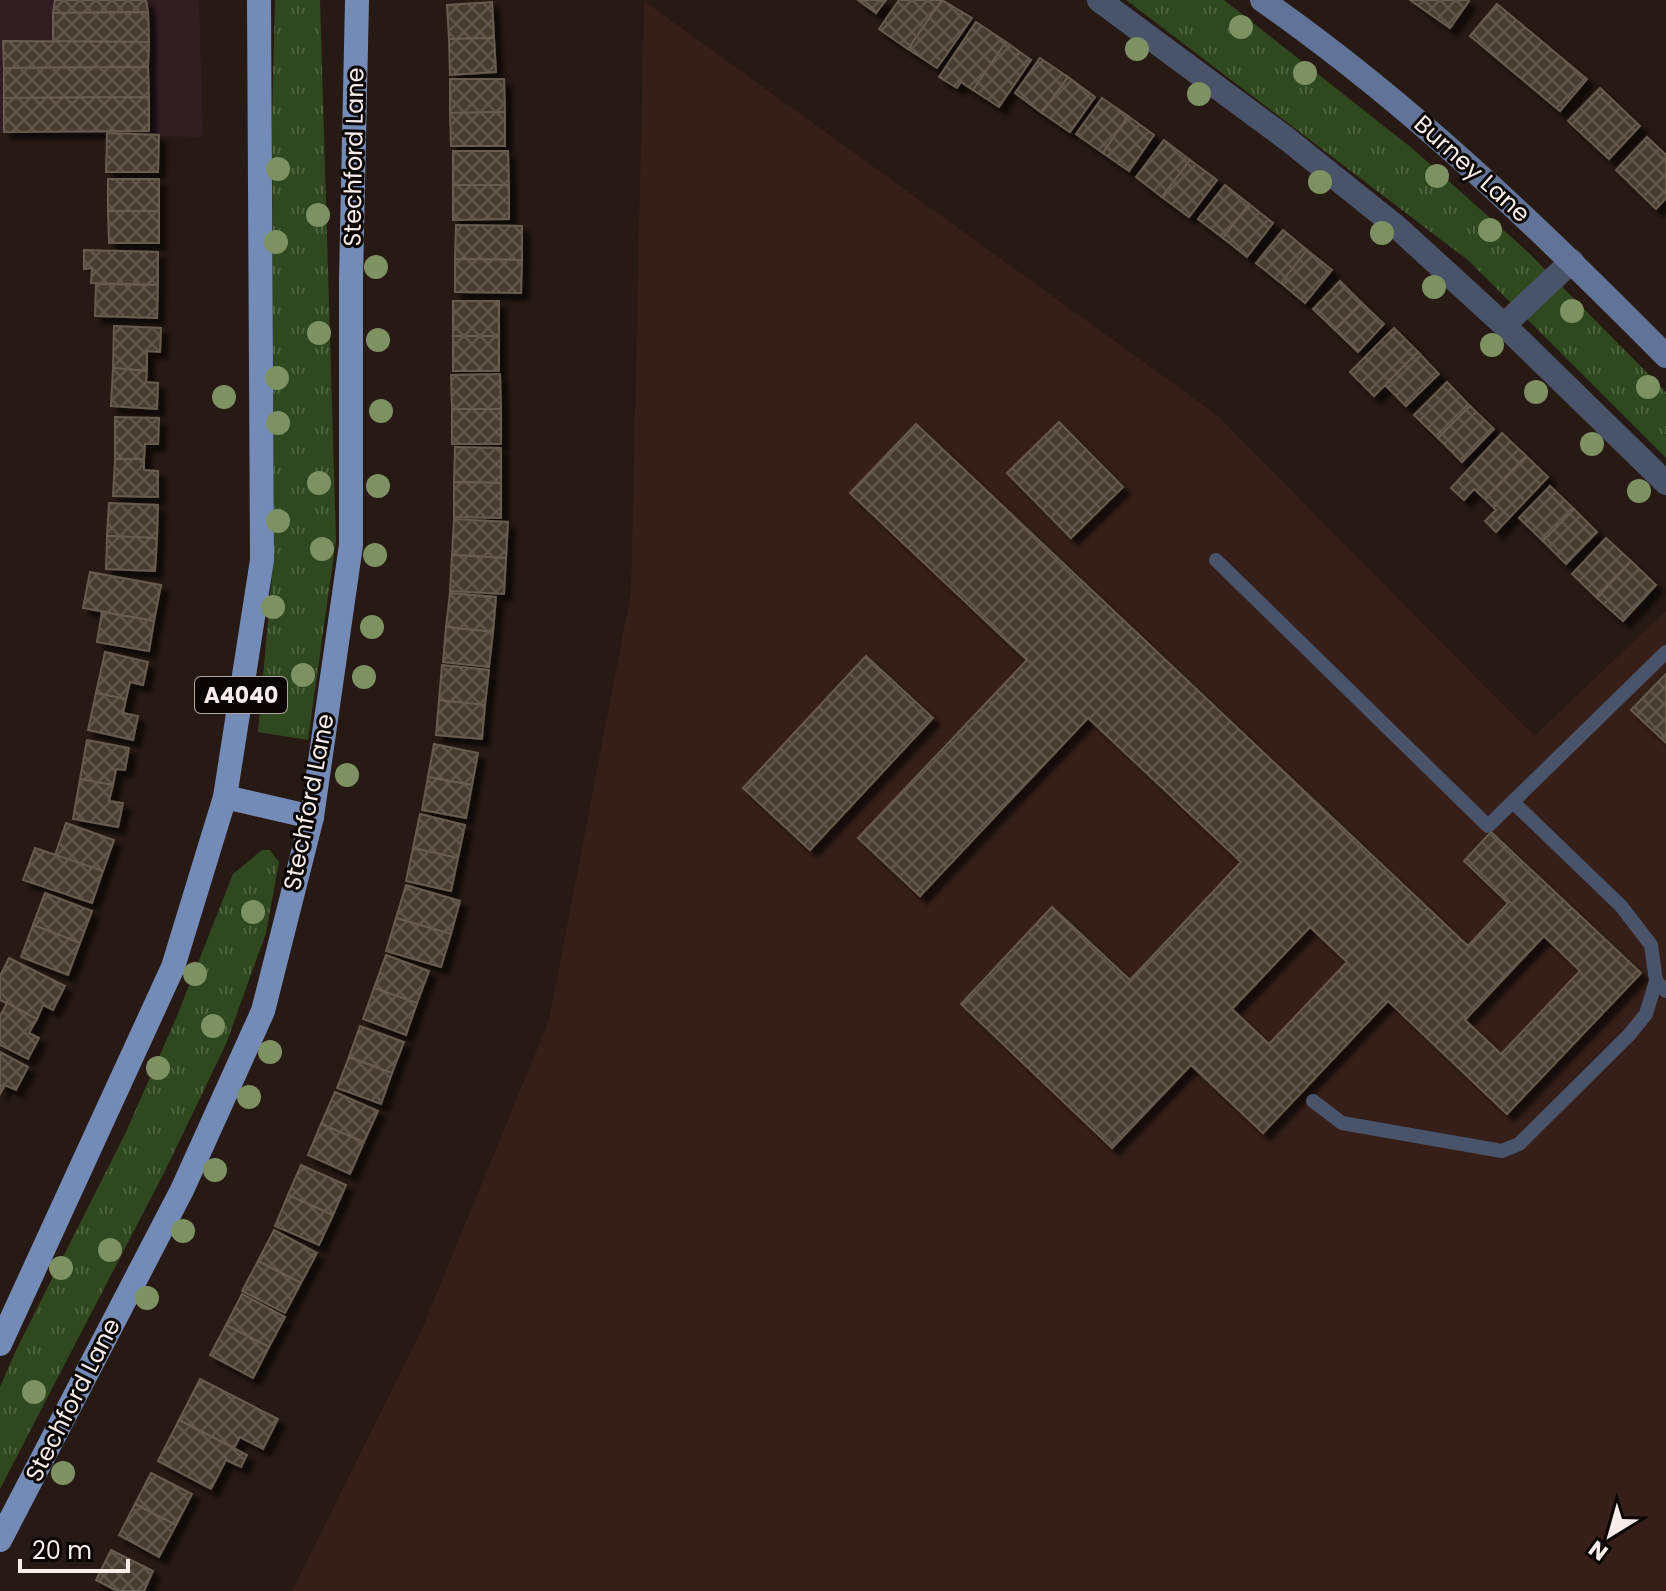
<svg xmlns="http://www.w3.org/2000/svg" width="1666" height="1591" font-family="Poppins,sans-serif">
  <defs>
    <pattern id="grass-tufts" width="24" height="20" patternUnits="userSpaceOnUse" patternTransform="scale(2)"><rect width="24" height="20" fill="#304820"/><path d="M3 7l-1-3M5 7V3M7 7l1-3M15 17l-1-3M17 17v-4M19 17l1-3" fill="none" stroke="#4f6340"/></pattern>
    <pattern id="building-cross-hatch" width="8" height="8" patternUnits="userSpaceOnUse" patternTransform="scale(2)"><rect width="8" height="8" fill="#493d31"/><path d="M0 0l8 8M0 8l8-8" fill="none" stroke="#64594f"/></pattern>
    <filter id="shadow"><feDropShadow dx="7" dy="7" stdDeviation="2" flood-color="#0009"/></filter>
  </defs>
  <rect width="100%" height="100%" fill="#271913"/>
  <path fill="#301e23" d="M0,0H199L203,137L0,133Z"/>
  <path fill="#351f18" d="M644,1L1217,415L1534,736L1666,611V1591H292L422,1329L549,1020L631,592Z"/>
  <g fill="url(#grass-tufts)">
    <path d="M275,0H320L336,540L308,740L258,732L274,553L272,121Z"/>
    <path d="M1126,0H1224L1413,149L1528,252L1666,392V458L1469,261Z"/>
    <path d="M262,850H270L279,862L266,933L226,1044L165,1171L0,1489V1387L17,1348L125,1134L177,1016L233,874Z"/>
  </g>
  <g fill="url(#building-cross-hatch)" stroke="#685b4f" stroke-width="2" fill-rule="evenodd" filter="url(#shadow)">
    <path d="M55,0H146L148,12L53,13Z"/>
    <path d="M858,0H886L876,13Z"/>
    <path d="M899,0H942L908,49L879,29Z"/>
    <path d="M942,0L972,18L937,68L908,49Z"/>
    <path d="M1410,0H1468L1469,1L1450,28Z"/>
    <path d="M492,2L494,38L449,39L447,5Z"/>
    <path d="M1497,4L1587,79L1560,111L1470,36Z"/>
    <path d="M148,12L149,42L53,41V13Z"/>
    <path d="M976,22L1006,42L973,90L961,82L957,88L939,77Z"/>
    <path d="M494,38L496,72L450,75L449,39Z"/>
    <path d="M3,41L149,42L148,67L4,68Z"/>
    <path d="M1006,42L1031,60L999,107L973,90Z"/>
    <path d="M1040,58L1068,77L1042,113L1015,93Z"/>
    <path d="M148,67L149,97L4,98V68Z"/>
    <path d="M1068,77L1095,97L1070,132L1042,113Z"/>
    <path d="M450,79H504L505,112L450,113Z"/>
    <path d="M1600,88L1640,126L1609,159L1568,121Z"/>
    <path d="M149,97V131L4,132V98Z"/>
    <path d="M1102,98L1128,116L1103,153L1076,134Z"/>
    <path d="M505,112V146H451L450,113Z"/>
    <path d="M1128,116L1154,135L1129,171L1103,153Z"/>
    <path d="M107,133L159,135L158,172H106Z"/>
    <path d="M1647,137L1666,155V198L1656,209L1616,170Z"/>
    <path d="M1164,140L1190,160L1162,197L1136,177Z"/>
    <path d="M453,151H508L509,185H453Z"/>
    <path d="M1190,160L1217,180L1189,217L1162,197Z"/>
    <rect x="108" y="179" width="51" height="32"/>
    <path d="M453,185H509V219L453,220Z"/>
    <path d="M1225,185L1249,204L1223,238L1198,219Z"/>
    <path d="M1249,204L1273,223L1247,257L1223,238Z"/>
    <path d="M108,211H159V243H109Z"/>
    <path d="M456,225L522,226V260L455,259Z"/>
    <path d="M1283,230L1307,250L1281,283L1256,263Z"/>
    <path d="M84,250L158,252V285L91,283L92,268L84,269Z"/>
    <path d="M1307,250L1332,270L1305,303L1281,283Z"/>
    <path d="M455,259L522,260L521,293L455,292Z"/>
    <path d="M1340,281L1362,303L1335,330L1313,309Z"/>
    <path d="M96,284L158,285L157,318L95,316Z"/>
    <rect x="453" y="301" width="46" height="35"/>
    <path d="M1362,303L1384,324L1358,352L1335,330Z"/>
    <path d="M114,326L161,328L160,352L147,351V371L113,368Z"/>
    <path d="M1394,328L1418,352L1374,396L1350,372Z"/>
    <rect x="453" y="336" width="46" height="35"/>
    <path d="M1418,352L1439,374L1406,406L1385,385Z"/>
    <path d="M113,368L147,371L146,382L158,383L157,409L111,406Z"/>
    <path d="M500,374L501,409H452L451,375Z"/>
    <path d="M1447,382L1470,406L1438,438L1414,415Z"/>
    <path d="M1470,406L1494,429L1462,462L1438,438Z"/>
    <rect x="452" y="409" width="49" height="35"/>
    <path d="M115,417L159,418L158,444H145L144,459H115Z"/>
    <path d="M1059,422L1123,487L1071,538L1007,473Z"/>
    <path d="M916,424L1468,946L1508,903L1464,861L1491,832L1641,973L1507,1114L1388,1001L1263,1133L1191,1065L1112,1148L961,1004L1052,907L1130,980L1241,862L1088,718L920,896L858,838L1027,660L850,493ZM1310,927L1347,962L1269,1044L1232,1009ZM1544,936L1580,971L1501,1054L1465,1020Z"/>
    <path d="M1502,433L1526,456L1485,499L1474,489L1464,500L1451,488Z"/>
    <path d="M455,447L501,448V483L454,482Z"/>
    <path d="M1526,456L1548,477L1496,532L1485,521L1496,510L1485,499Z"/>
    <path d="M115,459H144V470L158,471V497L113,496Z"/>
    <path d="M454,482L501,483V518L454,517Z"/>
    <path d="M1550,486L1574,509L1543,541L1519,518Z"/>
    <path d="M109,503L158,505L157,538L107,536Z"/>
    <path d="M1574,509L1597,532L1566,564L1543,541Z"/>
    <path d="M454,519L508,522L506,558L452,555Z"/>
    <path d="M107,536L157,538L155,571L106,569Z"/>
    <path d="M1606,538L1631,561L1597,598L1572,574Z"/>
    <path d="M452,555L506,558L504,594L450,591Z"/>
    <path d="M1631,561L1656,585L1623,621L1597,598Z"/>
    <path d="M90,572L161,585L154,621L83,608Z"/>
    <path d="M450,593L496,597L493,632L446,627Z"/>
    <path d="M102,612L154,621L149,651L97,642Z"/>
    <path d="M446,627L493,632L489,667L443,662Z"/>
    <path d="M105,652L148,662L143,685L130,682L126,699L96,693Z"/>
    <path d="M866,656L933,718L810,850L743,788Z"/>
    <path d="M442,665L489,670L485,705L439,700Z"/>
    <path d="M1666,674V743L1631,710Z"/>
    <path d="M96,693L126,699L123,713L138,716L133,740L88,730Z"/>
    <path d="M439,700L485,705L482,739L436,735Z"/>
    <path d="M87,740L129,748L125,770L116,769L113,785L80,779Z"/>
    <path d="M434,744L478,753L472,785L428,777Z"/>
    <path d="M428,777L472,785L466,818L422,810Z"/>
    <path d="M80,779L113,785L109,801L123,803L118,827L73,819Z"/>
    <path d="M420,814L465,825L458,858L413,848Z"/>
    <path d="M66,823L114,840L103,871L55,855Z"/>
    <path d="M35,848L103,871L92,903L23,880Z"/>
    <path d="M413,848L458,858L451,891L406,881Z"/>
    <path d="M406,885L460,901L451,934L396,918Z"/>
    <path d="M45,893L92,911L80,943L33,925Z"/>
    <path d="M396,918L451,934L441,967L386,951Z"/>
    <path d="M33,925L80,943L68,975L21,957Z"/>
    <path d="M386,955L429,971L417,1003L374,988Z"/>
    <path d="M9,958L65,986L53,1010L43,1005L37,1019L0,1000V976Z"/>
    <path d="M374,988L417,1003L406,1035L363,1019Z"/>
    <path d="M7,1003L37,1019L29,1033L39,1038L28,1059L0,1045V1016Z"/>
    <path d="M360,1026L404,1042L392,1073L349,1057Z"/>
    <path d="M0,1052L28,1067L16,1090L5,1085L0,1094Z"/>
    <path d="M349,1057L392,1073L381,1104L337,1088Z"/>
    <path d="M335,1092L378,1111L364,1142L321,1124Z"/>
    <path d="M321,1124L364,1142L350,1174L308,1155Z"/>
    <path d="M301,1165L346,1185L333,1215L288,1195Z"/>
    <path d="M288,1195L333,1215L319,1245L275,1226Z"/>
    <path d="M274,1230L317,1253L301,1283L258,1261Z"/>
    <path d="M258,1261L301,1283L285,1313L242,1291Z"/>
    <path d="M242,1294L285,1317L269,1347L226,1325Z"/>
    <path d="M226,1325L269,1347L253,1378L210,1355Z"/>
    <path d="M200,1379L278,1419L263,1449L240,1437L234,1448L179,1420Z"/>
    <path d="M179,1420L247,1455L241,1467L226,1460L211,1489L158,1461Z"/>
    <path d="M151,1473L192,1494L176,1525L135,1504Z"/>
    <path d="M135,1504L176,1525L159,1557L119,1535Z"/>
    <path d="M111,1550L153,1571L144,1591H117L96,1580Z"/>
  </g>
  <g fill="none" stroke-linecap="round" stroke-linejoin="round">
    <g stroke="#49546a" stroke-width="14">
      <path d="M1216,560L1488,826L1666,652"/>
      <path d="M1514,803L1621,906L1651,945L1656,981L1666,991"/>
      <path d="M1313,1101L1342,1123L1502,1151L1519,1144L1629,1035L1646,1014L1656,981"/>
    </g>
    <g stroke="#49546a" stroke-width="24">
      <path d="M1099,0L1287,139L1398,228L1504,325"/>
      <path d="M1572,261L1504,325L1666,483"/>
    </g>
    <path stroke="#617396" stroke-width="24" d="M1262,0C1410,103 1539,228 1666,356"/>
    <g stroke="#748bb8" stroke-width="24">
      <path d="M225,797L312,817"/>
      <path d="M0,1344L173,967L225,797L262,560L259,0"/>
      <path d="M0,1540L182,1190L263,1011L312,817L351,545V279L357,0"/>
    </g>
  </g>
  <g fill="#7d9163">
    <circle cx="1241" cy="27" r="12"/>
    <circle cx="1137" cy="49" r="12"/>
    <circle cx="1305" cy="73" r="12"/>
    <circle cx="1199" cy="94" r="12"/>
    <circle cx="278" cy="169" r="12"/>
    <circle cx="1437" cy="176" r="12"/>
    <circle cx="1320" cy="182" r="12"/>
    <circle cx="318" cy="215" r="12"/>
    <circle cx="1490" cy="230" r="12"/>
    <circle cx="1382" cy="233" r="12"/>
    <circle cx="276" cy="242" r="12"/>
    <circle cx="376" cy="267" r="12"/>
    <circle cx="1434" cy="287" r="12"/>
    <circle cx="1572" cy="311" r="12"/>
    <circle cx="319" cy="333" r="12"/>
    <circle cx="378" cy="340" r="12"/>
    <circle cx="1492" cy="345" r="12"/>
    <circle cx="277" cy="378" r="12"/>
    <circle cx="1648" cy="387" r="12"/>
    <circle cx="1536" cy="392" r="12"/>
    <circle cx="224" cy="397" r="12"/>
    <circle cx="381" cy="411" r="12"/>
    <circle cx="278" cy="423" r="12"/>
    <circle cx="1592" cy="444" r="12"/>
    <circle cx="319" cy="483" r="12"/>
    <circle cx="378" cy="486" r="12"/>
    <circle cx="1639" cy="491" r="12"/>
    <circle cx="278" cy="521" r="12"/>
    <circle cx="322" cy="549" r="12"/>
    <circle cx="375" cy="555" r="12"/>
    <circle cx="273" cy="607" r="12"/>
    <circle cx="372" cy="627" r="12"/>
    <circle cx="303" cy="675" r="12"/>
    <circle cx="364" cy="677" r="12"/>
    <circle cx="347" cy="775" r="12"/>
    <circle cx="253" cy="912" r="12"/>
    <circle cx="195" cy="974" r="12"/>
    <circle cx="213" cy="1026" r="12"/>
    <circle cx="270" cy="1052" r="12"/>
    <circle cx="158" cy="1068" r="12"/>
    <circle cx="249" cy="1097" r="12"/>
    <circle cx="215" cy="1170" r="12"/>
    <circle cx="183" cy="1231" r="12"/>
    <circle cx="110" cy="1250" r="12"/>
    <circle cx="61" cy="1268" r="12"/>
    <circle cx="147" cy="1298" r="12"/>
    <circle cx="34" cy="1392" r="12"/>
    <circle cx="63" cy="1473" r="12"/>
  </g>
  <g text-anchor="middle" stroke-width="6" stroke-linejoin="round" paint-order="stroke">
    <rect fill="#0b0604" stroke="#b1a8a4" stroke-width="2" x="195" y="677" width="92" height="36" rx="6"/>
    <g font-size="22" font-weight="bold" fill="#f8ede9">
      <text x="241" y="703">A4040</text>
    </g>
    <g font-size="24" fill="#f8ede9" stroke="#0b0604">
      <text transform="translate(354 157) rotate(-89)" y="8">Stechford Lane</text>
      <text transform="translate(1472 169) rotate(42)" y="8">Burney Lane</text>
      <text transform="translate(309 802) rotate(-79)" y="8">Stechford Lane</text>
      <text transform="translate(73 1400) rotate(-63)" y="8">Stechford Lane</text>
    </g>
  </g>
  <g transform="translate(1610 1535) rotate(217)" stroke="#0b0604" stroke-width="6" paint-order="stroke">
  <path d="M0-6L14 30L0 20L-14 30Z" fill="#f8ede9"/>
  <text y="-12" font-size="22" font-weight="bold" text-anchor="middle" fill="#f8ede9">N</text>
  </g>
  <path d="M20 1559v12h108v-12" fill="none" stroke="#f8ede9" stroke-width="4"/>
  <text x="32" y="1559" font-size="24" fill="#f8ede9" stroke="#0b0604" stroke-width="6" paint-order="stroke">20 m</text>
</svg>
